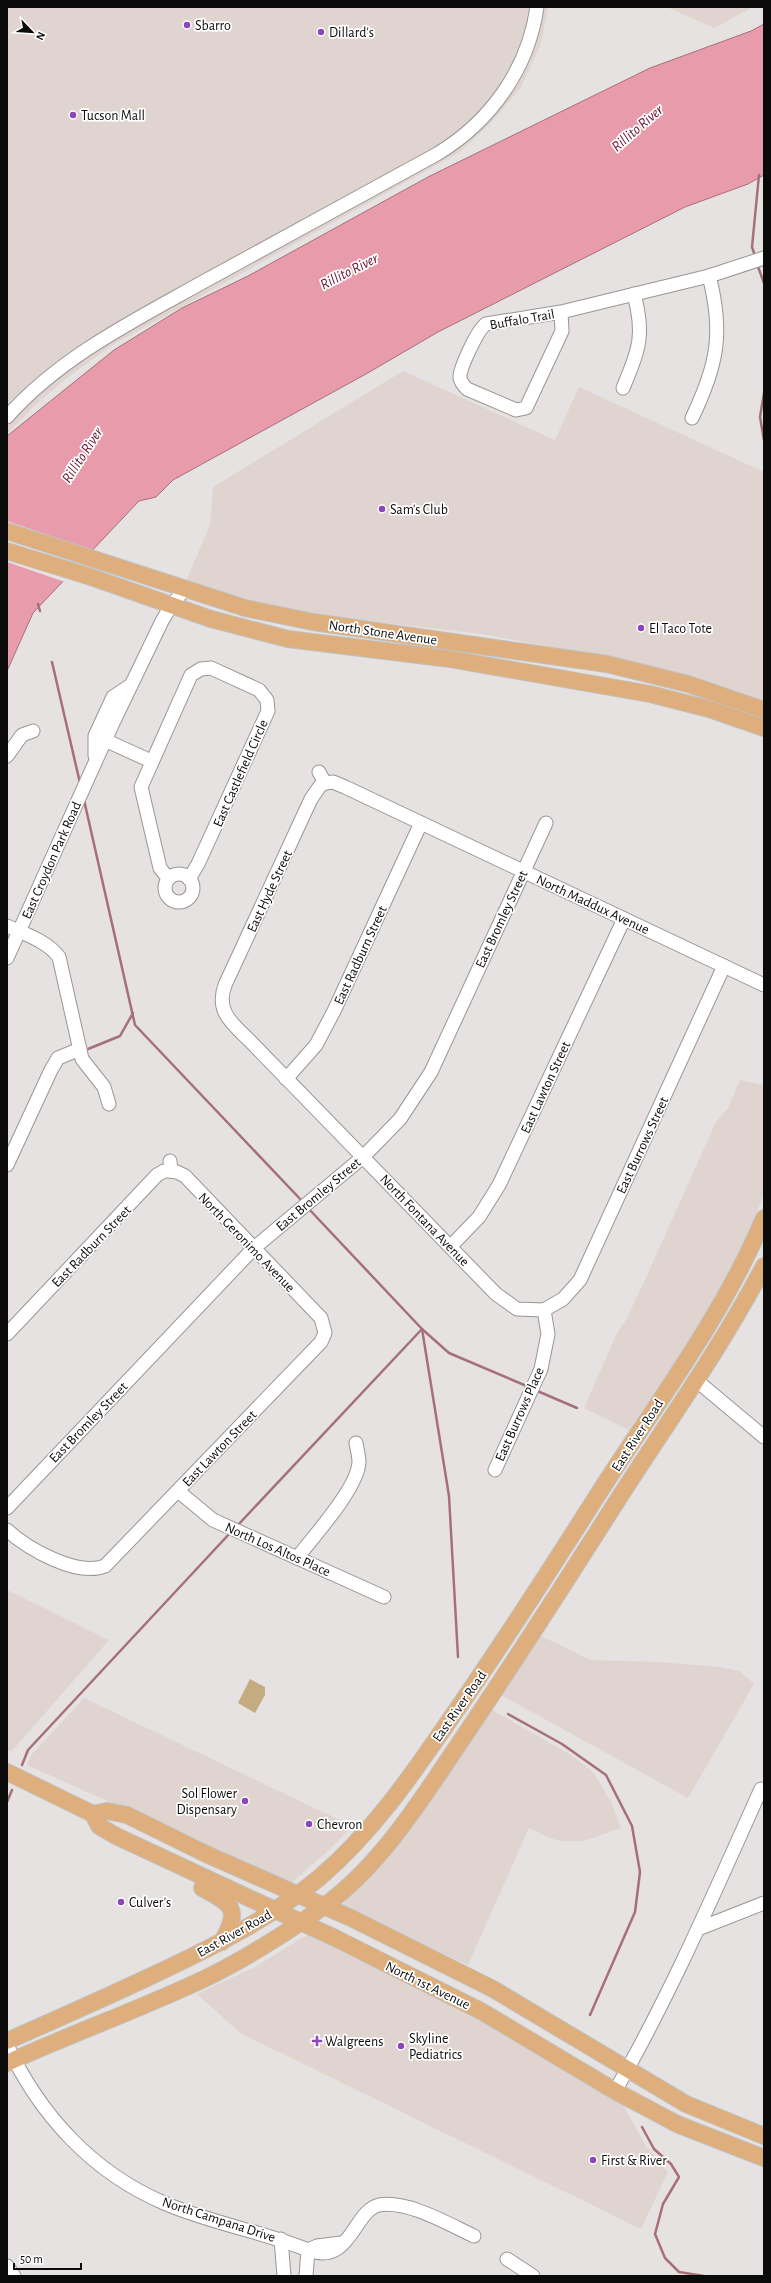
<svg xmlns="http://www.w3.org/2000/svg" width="771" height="2283" font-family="'Alegreya Sans',sans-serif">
  <rect width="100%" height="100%" fill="#e6e2e1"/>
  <g fill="#dfd4cf">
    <path d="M7,7H548L541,44L521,87L491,123L460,152L111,346L63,381L32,408L7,434Z"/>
    <path d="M667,7H753L714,28Z"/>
    <path d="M403,371L555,440L579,387L764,472V701L738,691L658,668L482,634L292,612L186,581L210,525L213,487Z"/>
    <path d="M740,1080L764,1085V1193L749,1233L706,1316L629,1430L584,1408L618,1331L626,1320L649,1271L716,1122L728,1108Z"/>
    <path d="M7,1590L109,1640L11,1752L7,1750Z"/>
    <path d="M541,1636L591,1660L658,1662L720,1667L739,1671L754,1684L688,1798L501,1695Z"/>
    <path d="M84,1698L348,1824L353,1826L327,1852L291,1883L27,1765L32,1754Z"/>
    <path d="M492,1710L571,1755L593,1772L611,1802L621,1828L584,1841H561L549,1838L529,1828L468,1965L340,1907L392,1851L417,1820Z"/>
    <path d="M307,1935L477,2017L622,2103L646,2146L668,2172L641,2229L240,2033L197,1994L255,1967Z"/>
  </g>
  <path fill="#c5ac80" d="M250,1679L265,1687V1695L255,1713L238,1703Z"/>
  <path fill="#e89cab" stroke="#a6707b" d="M764,24V175L748,184L685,207L438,332L366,374L173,480L156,497L139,501L33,613L7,671V436L114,350L182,308L248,276L428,177L650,68L751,31Z"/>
  <path fill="#e6e2e1" d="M7,521L94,551L65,582L7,562Z"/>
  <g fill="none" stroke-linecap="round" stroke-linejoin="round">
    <g stroke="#a6707b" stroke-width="2.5">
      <path d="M755,256L752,247L759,175"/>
      <path d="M757,264L764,283"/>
      <path d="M764,393L760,417L764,440"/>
      <path d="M38,604L40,611"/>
      <path d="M52,662L80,783"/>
      <path d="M84,800L135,1025L303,1202"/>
      <path d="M88,1049L120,1036L133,1013"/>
      <path d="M307,1207L422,1329L449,1496L458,1657"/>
      <path d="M535,1390L577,1408"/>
      <path d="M237,1526L422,1329L449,1353L529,1387"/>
      <path d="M508,1714L562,1744L606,1775L632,1826L640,1872L635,1912L590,2015"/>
      <path d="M22,1765L28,1750L231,1532"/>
      <path d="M7,1802L12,1790"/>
      <path d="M642,2127L654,2149L671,2164L679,2177L663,2204L655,2234L665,2258L679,2272L704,2276"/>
    </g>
    <defs>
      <g id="minor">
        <path d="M561,312L562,331L526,408L516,410L467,389C464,386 461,383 460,378C459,369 478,329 486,324L561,312L709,276L764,258"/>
        <path d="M623,388C639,349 645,336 634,294"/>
        <path d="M7,417C60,357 135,320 203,282C281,239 359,197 437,154C490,122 528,70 537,7"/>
        <path d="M692,418C717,366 724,333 709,276"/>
        <path d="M98,737L151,761"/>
        <path d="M7,756L22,735L33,731"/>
        <path d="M95,756V736L113,697L131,685"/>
        <path d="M319,772L325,783L333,782L345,787L764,985"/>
        <path d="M325,783L320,786L311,799L225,985C215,1012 233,1024 251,1042L496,1294L517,1309L544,1310"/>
        <circle cx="179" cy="888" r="14"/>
        <path d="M168,878L160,868L141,787L191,675L201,669L211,668L259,690L267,700L268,711L198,864L189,879"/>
        <path d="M7,926C25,934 47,941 59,957L82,1059L104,1087L109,1104"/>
        <path d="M7,958L112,725L162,621L171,606L184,590"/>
        <path d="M286,1079L316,1045L334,1011L421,823"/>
        <path d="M7,1165L51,1070L58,1058L80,1049"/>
        <path d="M451,1246L479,1217L499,1185L624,919"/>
        <path d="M544,1310L563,1299L580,1280L724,966"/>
        <path d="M7,1334L157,1175L164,1171H171L170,1161"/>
        <path d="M696,1380L764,1437"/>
        <path d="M495,1470L541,1369L548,1334L544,1310"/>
        <path d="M178,1491L213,1520L384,1597"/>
        <path d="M7,1508L254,1248L363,1157L400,1119L431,1072L546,823"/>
        <path d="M7,1530C28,1549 77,1577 105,1566L321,1342L325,1333L321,1318L185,1176L177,1172L171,1171"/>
        <path d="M297,1558C313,1537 358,1488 359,1462C359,1456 357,1449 356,1443"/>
        <path d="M698,1929L764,1903"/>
        <path d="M7,2045C40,2115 92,2172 164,2203C210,2223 261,2231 308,2250L306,2276"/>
        <path d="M615,2091C671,1994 715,1891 761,1789L764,1790"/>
        <path d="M281,2239L284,2276"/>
        <path d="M341,2243L317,2246L308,2250C351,2266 353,2211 379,2205C408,2200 448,2224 474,2236"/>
        <path d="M507,2259L533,2276"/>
        <path d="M7,2266L14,2276"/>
      </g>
      <g id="major">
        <path d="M7,531L245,608L313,622L607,664L688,684L764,710"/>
        <path d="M7,551L91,577L211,619L288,639L450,659L650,694L709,709L764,728"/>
        <path d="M7,1772L93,1814L99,1826L116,1836L335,1938L481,2011L615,2091L677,2124L764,2158"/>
        <path d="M93,1814L107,1811L127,1815L206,1854L351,1918L493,1989L686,2104L764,2136"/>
        <path d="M202,1888C234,1905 240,1909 222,1942"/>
        <path d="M7,2041C55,2020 102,1999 149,1977C209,1949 268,1920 319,1878C372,1833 412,1775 451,1718C502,1645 550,1570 597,1496C655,1405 722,1318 764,1218"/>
        <path d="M7,2063C73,2033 141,2009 206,1978C247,1958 286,1933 323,1907C385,1862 425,1793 467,1732C516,1659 563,1586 610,1512C662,1430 719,1352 764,1266"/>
      </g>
    </defs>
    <use href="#minor" stroke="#999694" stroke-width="15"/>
    <use href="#major" stroke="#c0c0c0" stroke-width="18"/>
    <use href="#minor" stroke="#fff" stroke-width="13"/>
    <use href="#major" stroke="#deaf7c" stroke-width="16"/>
  </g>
  <g fill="#8c46ba" stroke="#fff" stroke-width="1.5">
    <circle cx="187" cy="25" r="4"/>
    <circle cx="321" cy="32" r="4"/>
    <circle cx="73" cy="115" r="4"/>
    <circle cx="382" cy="509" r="4"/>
    <circle cx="641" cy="628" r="4"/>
    <circle cx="245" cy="1801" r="4"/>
    <circle cx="309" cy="1824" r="4"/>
    <circle cx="121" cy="1902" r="4"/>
    <path d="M315 2035h4v4h4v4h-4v4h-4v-4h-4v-4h4z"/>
    <circle cx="401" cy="2046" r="4"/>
    <circle cx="593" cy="2160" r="4"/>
  </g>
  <g text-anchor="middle" stroke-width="3.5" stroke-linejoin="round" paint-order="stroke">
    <g font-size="14" fill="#0c0b0b" stroke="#fff" text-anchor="start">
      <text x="195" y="30">Sbarro</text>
      <text x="329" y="37">Dillard's</text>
      <text x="81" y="120">Tucson Mall</text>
      <text x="390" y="514">Sam's Club</text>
      <text x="649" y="633">El Taco Tote</text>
      <text x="237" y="1798" text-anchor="end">Sol Flower<tspan x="237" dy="16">Dispensary</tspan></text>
      <text x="317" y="1829">Chevron</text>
      <text x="129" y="1907">Culver's</text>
      <text x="409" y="2043">Skyline<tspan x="409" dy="16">Pediatrics</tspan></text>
      <text x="325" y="2046">Walgreens</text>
      <text x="601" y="2165">First &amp; River</text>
    </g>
    <g font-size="14" fill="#0c0b0b" stroke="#fff">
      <text transform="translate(522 319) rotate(-10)" y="5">Buffalo Trail</text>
      <text transform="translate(383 632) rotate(8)" y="5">North Stone Avenue</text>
      <text transform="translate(240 773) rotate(-66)" y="5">East Castlefield Circle</text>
      <text transform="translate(51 860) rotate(-66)" y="5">East Croydon Park Road</text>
      <text transform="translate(269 891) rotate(-65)" y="5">East Hyde Street</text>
      <text transform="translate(593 904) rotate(25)" y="5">North Maddux Avenue</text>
      <text transform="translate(501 919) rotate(-65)" y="5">East Bromley Street</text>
      <text transform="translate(360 955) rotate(-65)" y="5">East Radburn Street</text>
      <text transform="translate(545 1087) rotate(-65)" y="5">East Lawton Street</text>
      <text transform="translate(642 1145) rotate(-65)" y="5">East Burrows Street</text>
      <text transform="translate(318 1194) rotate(-40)" y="5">East Bromley Street</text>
      <text transform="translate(425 1220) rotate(46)" y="5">North Fontana Avenue</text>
      <text transform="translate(247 1242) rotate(46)" y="5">North Geronimo Avenue</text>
      <text transform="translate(91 1246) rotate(-46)" y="5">East Radburn Street</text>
      <text transform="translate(519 1414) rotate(-66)" y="5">East Burrows Place</text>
      <text transform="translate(88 1422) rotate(-46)" y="5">East Bromley Street</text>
      <text transform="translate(637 1435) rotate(-57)" y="5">East River Road</text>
      <text transform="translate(219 1448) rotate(-46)" y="5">East Lawton Street</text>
      <text transform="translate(278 1549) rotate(24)" y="5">North Los Altos Place</text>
      <text transform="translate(459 1706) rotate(-55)" y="5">East River Road</text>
      <text transform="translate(234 1933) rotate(-29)" y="5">East River Road</text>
      <text transform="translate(428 1985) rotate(26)" y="5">North 1st Avenue</text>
      <text transform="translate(219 2219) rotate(18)" y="5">North Campana Drive</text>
    </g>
    <g font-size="15" font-style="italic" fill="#680f2f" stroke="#fff">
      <text transform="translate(637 128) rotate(-41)" y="5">Rillito River</text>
      <text transform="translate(349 271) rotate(-27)" y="5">Rillito River</text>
      <text transform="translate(82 455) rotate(-57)" y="5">Rillito River</text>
    </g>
  </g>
  <rect width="771" height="2283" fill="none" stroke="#0c0b0b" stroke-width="16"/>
  <g transform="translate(32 32) rotate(115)" stroke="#ffffff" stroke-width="3" paint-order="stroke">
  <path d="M0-3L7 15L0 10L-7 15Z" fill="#0c0b0b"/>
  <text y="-6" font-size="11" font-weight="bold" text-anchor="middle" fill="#0c0b0b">N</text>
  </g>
  <path d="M14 2263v6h67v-6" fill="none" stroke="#0c0b0b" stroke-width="2"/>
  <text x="20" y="2263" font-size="12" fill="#0c0b0b" stroke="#ffffff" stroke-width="3" paint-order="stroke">50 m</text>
</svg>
